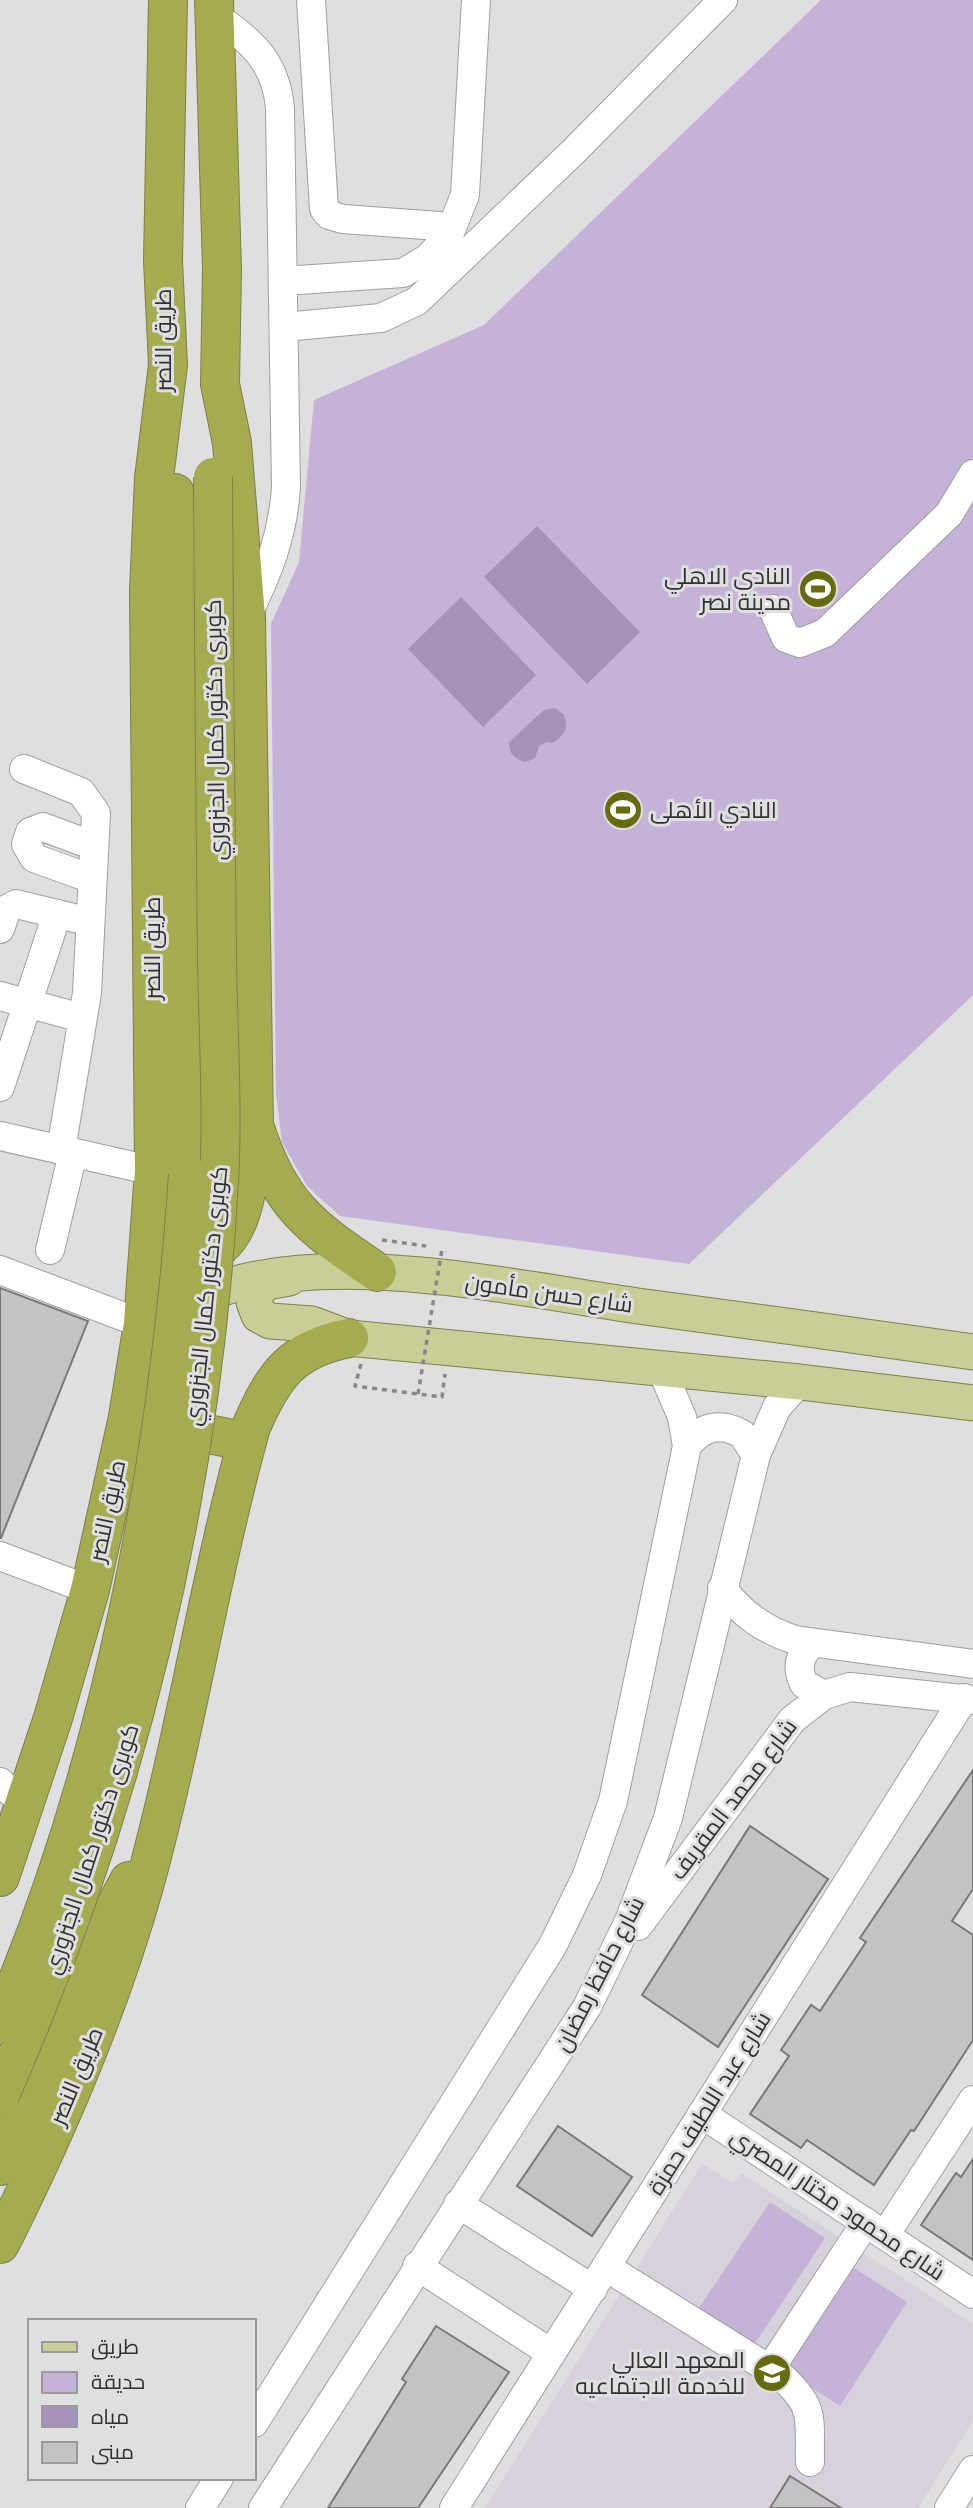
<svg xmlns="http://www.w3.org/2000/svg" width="973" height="2508" font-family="'Playfair Display',Cairo,serif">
  <rect width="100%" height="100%" fill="#dfdee1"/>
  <path fill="#d6d1db" d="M702,2164L733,2183L741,2173L973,2324V2421L918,2508H485Z"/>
  <g fill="#c4b2d7">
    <path d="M821,0H973V995L689,1264L340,1216L307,1186L282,1142L276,1094L271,624L299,562L314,400L484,325Z"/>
    <path d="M770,2202L825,2238L752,2348L697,2311Z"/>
    <path d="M851,2266L907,2302L840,2406L784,2370Z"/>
  </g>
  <g fill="#a592b9">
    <path d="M537,526L640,632L587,684L484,577Z"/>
    <path d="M461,597L536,675L483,727L408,649Z"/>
    <path d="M555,708L564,715C569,729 565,734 553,743L546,742L539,746L535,758L526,762C514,759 509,754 509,742L544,710Z"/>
  </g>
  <g fill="#c4c2c5" stroke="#7a787b" stroke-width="2">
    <path d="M0,1288L88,1321L1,1538H0Z"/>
    <path d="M973,1770V1889L952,1921L973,1935V2040L914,2131L911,2130L874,2185L807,2140L801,2148L750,2114L789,2056L781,2050L811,2005L820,2011L866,1942L860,1938Z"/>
    <path d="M750,1826L828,1879L718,2047L642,1995Z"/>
    <path d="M558,2126L632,2177L592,2236L517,2186Z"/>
    <path d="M973,2159V2260L921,2225L956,2173L961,2177Z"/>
    <path d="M436,2326L509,2372L418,2508H328L406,2382L402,2379Z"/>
    <path d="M790,2476L841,2508H770Z"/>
  </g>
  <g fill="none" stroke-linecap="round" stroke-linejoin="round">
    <defs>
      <g id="minor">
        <path d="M311,0L324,209L329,215L343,219L439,226L449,235"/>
        <path d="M215,16C251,40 276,62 280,108L286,487C283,535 268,574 246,617"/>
        <path d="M283,281L403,273L428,258L449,235L465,195L476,0"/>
        <path d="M284,327L381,318L417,301L573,152L723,0"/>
        <path d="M773,609L786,638L800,643L825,633L949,514L973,474"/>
        <path d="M24,769L81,792L96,813L87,993L61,1150"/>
        <path d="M92,879L34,858L26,844L30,832L43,827L94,846"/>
        <path d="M0,929L7,909L16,904L74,918"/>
        <path d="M0,996L82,1018"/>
        <path d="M0,1087L57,914"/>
        <path d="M0,1136L154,1171"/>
        <path d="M50,1250L73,1153"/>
        <path d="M0,1270L143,1324"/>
        <path d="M687,1446C702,1426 720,1422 742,1434L756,1455"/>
        <path d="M0,1556L90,1590"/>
        <path d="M722,1588C742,1614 764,1630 795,1640L973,1664"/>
        <path d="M813,1643C799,1655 796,1668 804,1684L824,1695"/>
        <path d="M0,1782L26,1806"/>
        <path d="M638,1926L792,1720L824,1695L850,1687L973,1700"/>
        <path d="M702,2114L973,2294"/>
        <path d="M458,2204L593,2289"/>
        <path d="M885,2235L973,2100"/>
        <path d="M417,2266L551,2353"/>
        <path d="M606,2267L782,2377C816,2408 809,2418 810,2462"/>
        <path d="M770,2369L866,2222"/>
        <path d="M254,2423L553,1945L587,1875L613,1801L687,1446L682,1417L661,1368"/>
        <path d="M200,2508L219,2478"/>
        <path d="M263,2508L587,2007L629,1921L668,1818L756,1455L777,1407L800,1382"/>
        <path d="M454,2508L964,1698"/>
        <path d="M949,2508L973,2470"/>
      </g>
      <g id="major">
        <path d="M289,1278L267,1282L257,1290L254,1302L259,1315L270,1321L312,1324L349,1338L800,1382L973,1403"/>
        <path d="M186,1304C299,1239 512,1288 638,1306C750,1321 861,1336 973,1352"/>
      </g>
      <g id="highway">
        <path d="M214,0L222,269L220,384L232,443L246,617L254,1125C280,1206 310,1227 377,1272"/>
        <path d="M175,493L188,1175"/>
        <path d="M197,1257C250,1247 248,1170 254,1129"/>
        <path d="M160,1424L247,1442"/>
        <path d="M0,1877L53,1718L90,1590L128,1417L143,1324L154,1171L149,591L154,478L168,365L163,261L168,0"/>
        <path d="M0,2166L78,1975L129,1881"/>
        <path d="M0,2244C58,2129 109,2010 144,1886C186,1734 209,1578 251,1427C274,1374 292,1349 349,1338"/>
      </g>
    </defs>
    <use href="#minor" stroke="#a09ea1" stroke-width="30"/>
    <use href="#major" stroke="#7d8146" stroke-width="37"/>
    <use href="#highway" stroke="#7d8146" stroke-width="40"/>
    <g stroke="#878688" stroke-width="3.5" stroke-dasharray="5 5" stroke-linecap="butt">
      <path d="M382,1240L426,1246"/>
      <path d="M361,1364L355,1386L442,1397L445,1374"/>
    </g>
    <use href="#minor" stroke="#fff" stroke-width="28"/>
    <use href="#major" stroke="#c9cd96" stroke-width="35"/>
    <use href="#highway" stroke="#a5ac50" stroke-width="38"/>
    <defs>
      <g id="highway-bridge">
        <path d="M0,2023C113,1762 169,1458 188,1175"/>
        <path d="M0,2095C127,1806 202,1497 219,1181C223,1107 218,1032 217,958C216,798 213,637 213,477"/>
      </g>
    </defs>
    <use href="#highway-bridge" stroke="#7d8146" stroke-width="40" stroke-linecap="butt"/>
    <path stroke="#878688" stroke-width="3.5" stroke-dasharray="5 5" stroke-linecap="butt" d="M418,1394L442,1249"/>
    <use href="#highway-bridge" stroke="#a5ac50" stroke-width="38"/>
  </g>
  <defs>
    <symbol id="stadium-disc" viewBox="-11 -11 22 22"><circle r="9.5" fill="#666b0e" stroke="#dfdee1"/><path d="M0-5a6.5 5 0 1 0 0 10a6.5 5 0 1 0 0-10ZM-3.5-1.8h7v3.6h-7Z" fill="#fff"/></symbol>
    <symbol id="university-disc" viewBox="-11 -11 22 22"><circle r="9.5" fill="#666b0e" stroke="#dfdee1"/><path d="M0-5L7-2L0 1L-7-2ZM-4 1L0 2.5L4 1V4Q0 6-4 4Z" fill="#fff"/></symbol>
  </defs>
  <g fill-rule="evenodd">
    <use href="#stadium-disc" x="796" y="567" width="44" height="44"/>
    <use href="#stadium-disc" x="601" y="788" width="44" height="44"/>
    <use href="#university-disc" x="750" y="2351" width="44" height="44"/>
  </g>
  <g text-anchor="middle" stroke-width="6" stroke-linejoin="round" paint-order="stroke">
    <g font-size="23" fill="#323132" stroke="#dfdee1">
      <text transform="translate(163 340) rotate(-90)" y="8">طريق النصر</text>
      <text transform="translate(215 730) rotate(-91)" y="8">كوبرى دكتور كمال الجنزوري</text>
      <text transform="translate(152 948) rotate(-90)" y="8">طريق النصر</text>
      <text transform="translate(549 1293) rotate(8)" y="8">شارع حسن مأمون</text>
      <text transform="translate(206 1296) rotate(-84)" y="8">كوبرى دكتور كمال الجنزوري</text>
      <text transform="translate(107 1511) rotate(-78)" y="8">طريق النصر</text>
      <text transform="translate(733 1799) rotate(-53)" y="8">شارع محمد المقريف</text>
      <text transform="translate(91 1849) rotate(-72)" y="8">كوبرى دكتور كمال الجنزوري</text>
      <text transform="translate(599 1974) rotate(-63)" y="8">شارع حافظ رمضان</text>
      <text transform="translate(76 2076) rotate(-67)" y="8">طريق النصر</text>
      <text transform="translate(709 2103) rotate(-58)" y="8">شارع عبد اللطيف حمزة</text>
      <text transform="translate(838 2204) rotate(34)" y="8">شارع محمود مختار المصري</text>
    </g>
    <g font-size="23" fill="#323132" stroke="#dfdee1" text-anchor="end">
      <text x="791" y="584">النادي الاهلي<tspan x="791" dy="26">مدينة نصر</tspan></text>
      <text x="650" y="818" text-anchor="start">النادي الأهلى</text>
      <text x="745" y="2368">المعهد العالي<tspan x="745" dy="26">للخدمة الاجتماعيه</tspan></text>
    </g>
  </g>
  <rect x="28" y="2319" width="228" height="161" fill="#dfdee1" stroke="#9a999b" stroke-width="2"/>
  <rect x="42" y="2342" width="35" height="10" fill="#c9cd96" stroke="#9a999b" stroke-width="2"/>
  <text x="91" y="2354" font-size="21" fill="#323132">طريق</text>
  <rect x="42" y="2372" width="35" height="21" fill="#c4b2d7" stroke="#9a999b" stroke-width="2"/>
  <text x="91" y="2389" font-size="21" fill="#323132">حديقة</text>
  <rect x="42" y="2406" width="35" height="21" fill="#a592b9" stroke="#9a999b" stroke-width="2"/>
  <text x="91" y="2424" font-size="21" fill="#323132">مياه</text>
  <rect x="42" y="2442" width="35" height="21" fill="#c4c2c5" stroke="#9a999b" stroke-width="2"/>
  <text x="91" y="2459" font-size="21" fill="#323132">مبنى</text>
</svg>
